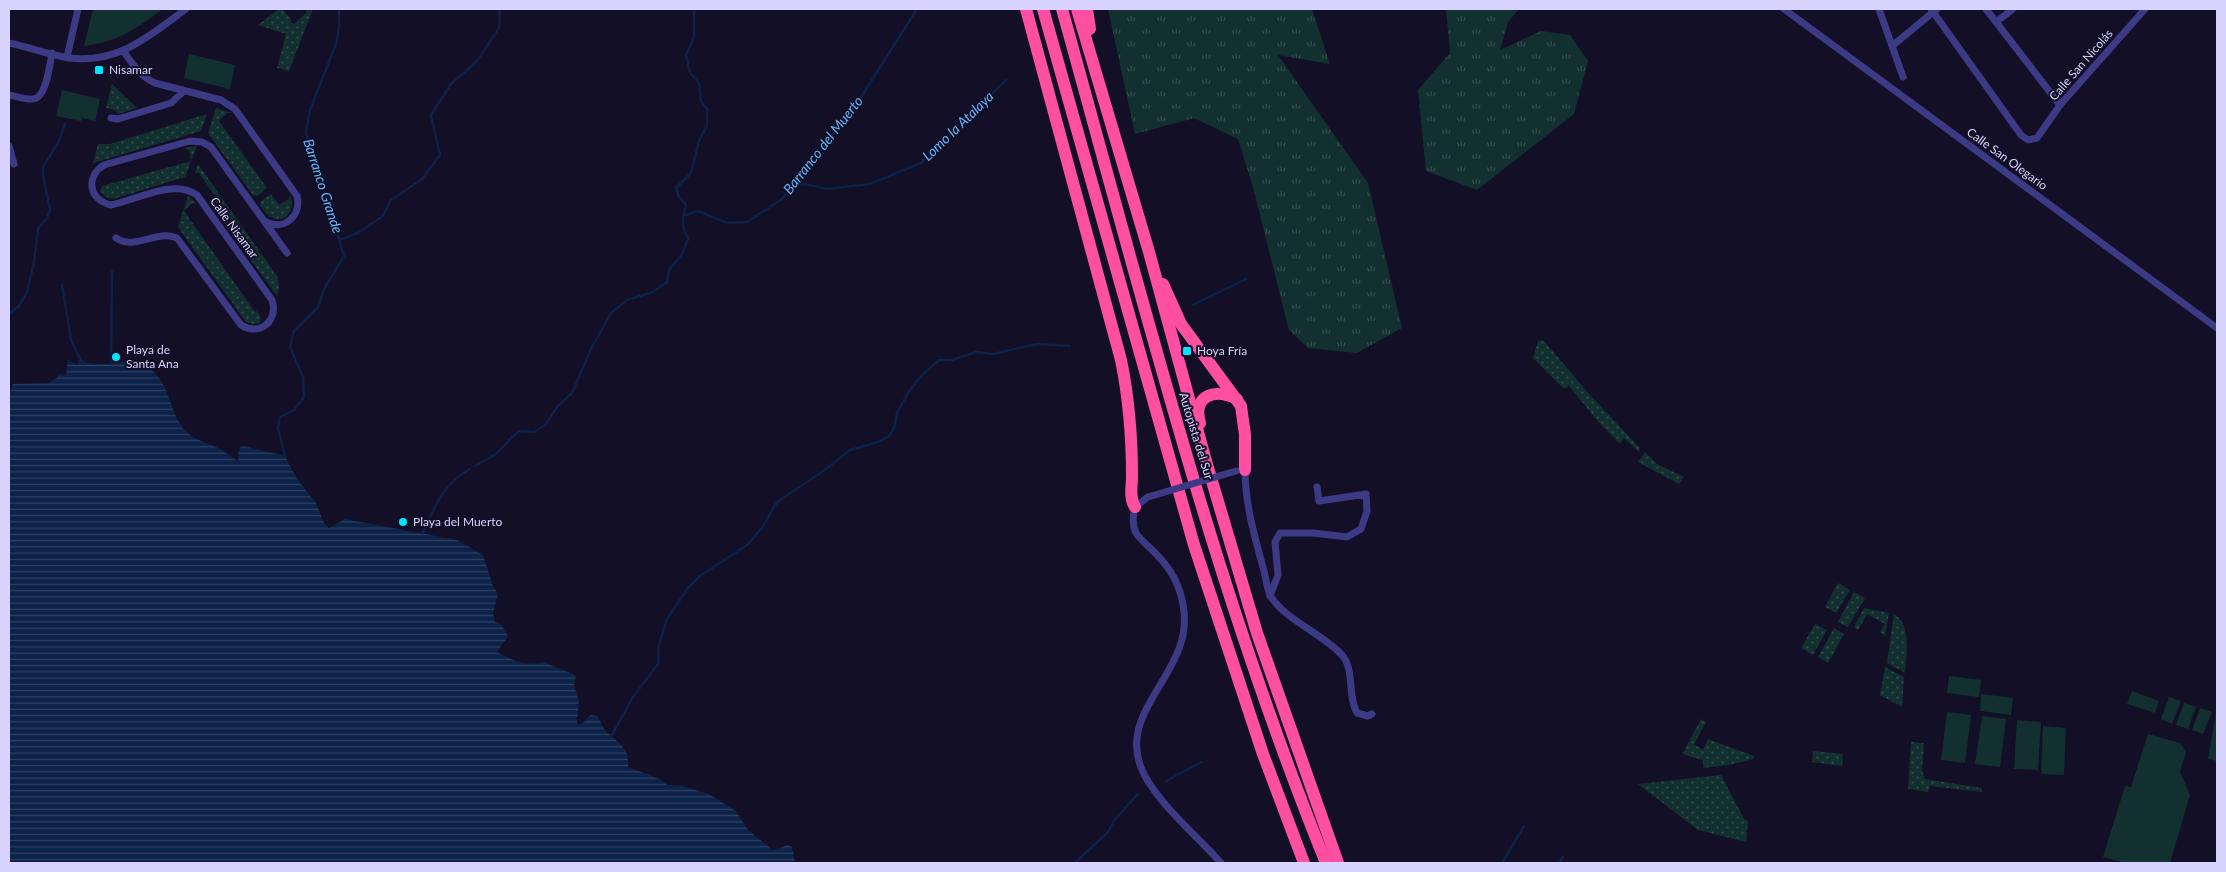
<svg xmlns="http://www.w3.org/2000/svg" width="2226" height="872" font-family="Lato,sans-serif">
  <defs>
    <pattern id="grass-tufts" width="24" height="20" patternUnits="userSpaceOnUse" patternTransform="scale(1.25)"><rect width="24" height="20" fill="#12302f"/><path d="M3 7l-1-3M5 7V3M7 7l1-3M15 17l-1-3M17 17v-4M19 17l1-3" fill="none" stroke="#344d4e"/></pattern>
    <pattern id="garden-dots" width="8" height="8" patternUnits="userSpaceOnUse" patternTransform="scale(1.25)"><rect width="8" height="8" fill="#12302f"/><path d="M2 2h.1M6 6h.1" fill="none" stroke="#344d4e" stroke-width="1.8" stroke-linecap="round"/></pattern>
    <pattern id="water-rules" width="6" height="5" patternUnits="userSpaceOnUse" patternTransform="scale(1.25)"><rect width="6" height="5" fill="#0c2248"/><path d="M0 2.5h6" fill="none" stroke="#2f4163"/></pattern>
  </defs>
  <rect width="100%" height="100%" fill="#130f26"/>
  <g fill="url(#grass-tufts)">
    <path d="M1108,9H1312L1330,64L1278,55L1368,183L1402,328L1357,353L1308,348L1289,330L1253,187L1238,139L1194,118L1135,134Z"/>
    <path d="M1446,9H1519L1508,22L1500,50L1541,31L1570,35L1588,61L1574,114L1477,190L1426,171L1418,90L1450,53Z"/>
  </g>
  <g fill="#12302f">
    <path d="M93,9H163C134,30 120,41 84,46Z"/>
    <path d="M189,54L235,65L230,89L184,78Z"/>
    <path d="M62,90L100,99L95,121L82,118L81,121L56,116Z"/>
    <path d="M1949,676L1981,680L1979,697L1947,693Z"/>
    <path d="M2132,691L2159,701L2155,713L2127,704Z"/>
    <path d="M1981,694L2013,698L2011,715L1980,711Z"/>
    <path d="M2169,697L2181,701L2172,724L2161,719Z"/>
    <path d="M2184,703L2196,707L2188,729L2176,725Z"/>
    <path d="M2200,708L2212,712L2203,734L2192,730Z"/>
    <path d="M1947,712L1971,715L1965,763L1941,760Z"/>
    <path d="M2216,712H2217V761L2208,759Z"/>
    <path d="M1982,716L2006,719L2000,767L1975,764Z"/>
    <path d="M2017,720L2041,722L2038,770L2014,769Z"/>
    <path d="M2043,726L2066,728L2064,775L2041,774Z"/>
    <path d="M2148,734L2180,743L2186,752L2180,772L2190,795L2170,863H2126L2103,857L2125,786L2131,787Z"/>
  </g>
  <g fill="url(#garden-dots)">
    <path d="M279,9H282L291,19V23L294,24L306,13L307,9H313L289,71L277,68L286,34L258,25Z"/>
    <path d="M112,84L137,108L118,114L115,110L106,108Z"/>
    <path d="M216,108L232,113H227L219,121L267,188L257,196L253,195L208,133Z"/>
    <path d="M207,114L201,131L93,163L98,144H110Z"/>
    <path d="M197,146L185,177L113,199L106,197L100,191L102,186L191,161L189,150L185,148Z"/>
    <path d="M198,164L277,276L279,287L277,296L211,205L218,200L199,173H195Z"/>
    <path d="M271,194L279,205L289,199L290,195C296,208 286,226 271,217C266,215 263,209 260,205V202Z"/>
    <path d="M188,196L197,204L192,203L184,211L255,312L257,311L261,318L260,323L253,324L246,322L180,230L178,226Z"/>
    <path d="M1543,340L1590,395L1640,448L1639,452L1624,438L1620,444L1601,425L1569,386L1564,389L1533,358L1538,341Z"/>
    <path d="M1645,452L1657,464L1684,477L1679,484L1638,462Z"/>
    <path d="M1838,583L1850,590L1836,613L1825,607Z"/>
    <path d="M1854,592L1865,598L1848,627L1838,622Z"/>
    <path d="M1864,608L1889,613L1885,636L1880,632L1885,624L1867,614L1858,630L1854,627Z"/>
    <path d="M1894,614C1912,624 1906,657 1905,673L1887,663Z"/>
    <path d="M1815,624L1827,630L1813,655L1801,648Z"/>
    <path d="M1834,628L1844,634L1828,663L1818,657Z"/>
    <path d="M1885,667L1904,677L1902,707L1880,695Z"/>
    <path d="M1701,719L1706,722L1694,744L1703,750L1708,739L1754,756L1753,759L1729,765L1703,768V760L1685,755L1683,753Z"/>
    <path d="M1911,742L1924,743L1922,771L1925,779L1982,788V792L1930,786L1928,792L1908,789Z"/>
    <path d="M1813,751L1843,754L1842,766L1812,762Z"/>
    <path d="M1721,775L1741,813L1744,819L1748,821L1746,842L1698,830L1638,784Z"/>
  </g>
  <path fill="url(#water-rules)" d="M80,359C97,371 123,356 143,365C166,374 168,402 179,422C187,438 203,441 218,448C225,451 231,457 238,461L239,448L243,446L285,456L297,479L316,503L324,523L329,528L345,519L457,540L483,555L493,586L498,594L493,613L495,622L501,624L508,636L497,652C513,660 525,667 543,662C552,666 568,671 576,676L574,685L579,701L577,723L580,725L591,715L597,716C600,720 602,726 605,730C617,743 630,746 628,767L660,779L667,785L683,786L709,794L736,811L748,830L773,850L788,845L792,847L795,863H9V395L13,384L47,383L57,378L58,375L62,373V376L66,375L68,360L77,365Z"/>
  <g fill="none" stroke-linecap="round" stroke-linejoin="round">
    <g stroke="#0c2248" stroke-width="2.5">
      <path d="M794,186L805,184L827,189L870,184L921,163L1006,80"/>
      <path d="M683,216L686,205L679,197L676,188L691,173L699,141L707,126V109L701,101L699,83L690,73L686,55L694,37V9"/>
      <path d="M339,240L358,233L383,216L390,201L422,179L440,155L431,115L451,84L477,61L499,28L500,9"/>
      <path d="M62,285L71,340L80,359"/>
      <path d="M1193,305L1246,279"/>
      <path d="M9,314L19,306L27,292L34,262L38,229L47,218L50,210L43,175V167L59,141L65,124"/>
      <path d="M111,362L112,271"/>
      <path d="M285,456L278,428L280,417L294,410L304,397L303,377L290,347L294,331L318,307L324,289L344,256L339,240L337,221L325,200L321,170L311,151L306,132L310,110L336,44L339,27V9"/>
      <path d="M475,466L496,454L512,437L520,431L534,432L545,425L558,406L572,393L592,347L611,313L627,300L653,292L667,282L669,270L682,254L688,239L683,226V216L698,211L727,223L747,222L782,199L856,105L917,9"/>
      <path d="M423,533C434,507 444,483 470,469"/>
      <path d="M612,735L633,697L658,664L659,644L667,619L688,588L700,576L747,545L762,528L775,505L780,500L822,472L850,450L878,442L889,436L895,426L897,413L908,393L920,377L939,360H952L976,352L993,354L1037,344L1070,346"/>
      <path d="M1166,781L1202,762"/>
      <path d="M1075,863L1108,832L1115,819L1138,794"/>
      <path d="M1502,863L1524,826"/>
      <path d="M1559,863L1563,857"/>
    </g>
    <g stroke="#3d3a85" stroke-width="7">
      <path d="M1784,9L2217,328"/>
      <path d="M1879,9L1903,77"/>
      <path d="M1931,9L2021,135L2028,140L2037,138L2060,105L2145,9"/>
      <path d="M1986,9L2060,105"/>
      <path d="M1996,22L2013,9"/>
      <path d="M9,43C29,47 49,55 69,58C119,64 149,36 186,9"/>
      <path d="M1892,46L1937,9"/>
      <path d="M124,52C133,65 140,76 155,83L221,100L235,109L297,196C302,216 284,231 266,222"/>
      <path d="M67,57L78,9"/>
      <path d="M9,95C16,96 26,100 33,99C46,99 50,64 52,53"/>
      <path d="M111,118L118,119L171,103L184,91"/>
      <path d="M9,146L14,164"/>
      <path d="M116,238C134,251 157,229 177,238L241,325C259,337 279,321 272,300L197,195C174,178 137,200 111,205C89,200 85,177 104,165L190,141L202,142L211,147L287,253"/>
      <path d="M1241,470H1245C1245,504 1255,538 1264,571C1266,579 1267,590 1271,597C1288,622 1322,633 1342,655C1355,670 1347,695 1357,713L1368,716L1372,714"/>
      <path d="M1148,497L1135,507C1133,515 1132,525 1136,533C1141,541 1151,548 1157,555C1170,568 1180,586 1183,605C1197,674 1108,712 1146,778C1165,810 1197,836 1221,863"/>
      <path d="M1270,596L1278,575L1275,542L1280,533H1313L1347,537L1361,529L1367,511L1366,494L1319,501L1317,487"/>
    </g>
    <g stroke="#ff4fa3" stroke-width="12">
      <path d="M1026,9L1121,360C1129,399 1132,437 1132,477C1132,487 1129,498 1135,507"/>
      <path d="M1043,9L1194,545L1263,754L1304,863"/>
      <path d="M1062,9C1142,296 1214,587 1326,863"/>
      <path d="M1077,9L1149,252L1206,461L1257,633L1338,863"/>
      <path d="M1087,9L1090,29"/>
      <path d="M1163,284L1181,324L1241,406L1245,435V470"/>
      <path d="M1200,423C1192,395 1215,388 1237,399"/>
    </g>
    <path stroke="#3d3a85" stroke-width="7" d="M1148,497L1236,471"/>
  </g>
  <g fill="#00e5ff" stroke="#130f26" stroke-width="2">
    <rect x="94" y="65" width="10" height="10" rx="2.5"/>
    <rect x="1182" y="346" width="10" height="10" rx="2.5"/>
    <circle cx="116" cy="357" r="5"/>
    <circle cx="403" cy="522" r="5"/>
  </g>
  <g text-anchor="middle" stroke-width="4" stroke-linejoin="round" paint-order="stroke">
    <g font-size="12" fill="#d9d4ff" stroke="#130f26">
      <text transform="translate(2081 65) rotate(-49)" y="4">Calle San Nicolás</text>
      <text transform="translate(2007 159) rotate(36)" y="4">Calle San Olegario</text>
      <text transform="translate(234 228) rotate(54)" y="4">Calle Nisamar</text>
      <text transform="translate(1196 436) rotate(73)" y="4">Autopista del Sur</text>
    </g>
    <g font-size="12" fill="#d9d4ff" stroke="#130f26" text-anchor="start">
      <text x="109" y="74">Nisamar</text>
      <text x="126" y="354">Playa de<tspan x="126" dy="14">Santa Ana</tspan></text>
      <text x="1197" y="355">Hoya Fría</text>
      <text x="413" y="526">Playa del Muerto</text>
    </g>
    <g font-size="14" font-style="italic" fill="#62b6ff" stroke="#130f26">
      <text transform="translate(958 126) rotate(-44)" y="5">Lomo la Atalaya</text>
      <text transform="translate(823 145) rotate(-52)" y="5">Barranco del Muerto</text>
      <text transform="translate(323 186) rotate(72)" y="5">Barranco Grande</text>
    </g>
  </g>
  <rect width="2226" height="872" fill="none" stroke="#d9d4ff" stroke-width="20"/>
</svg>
